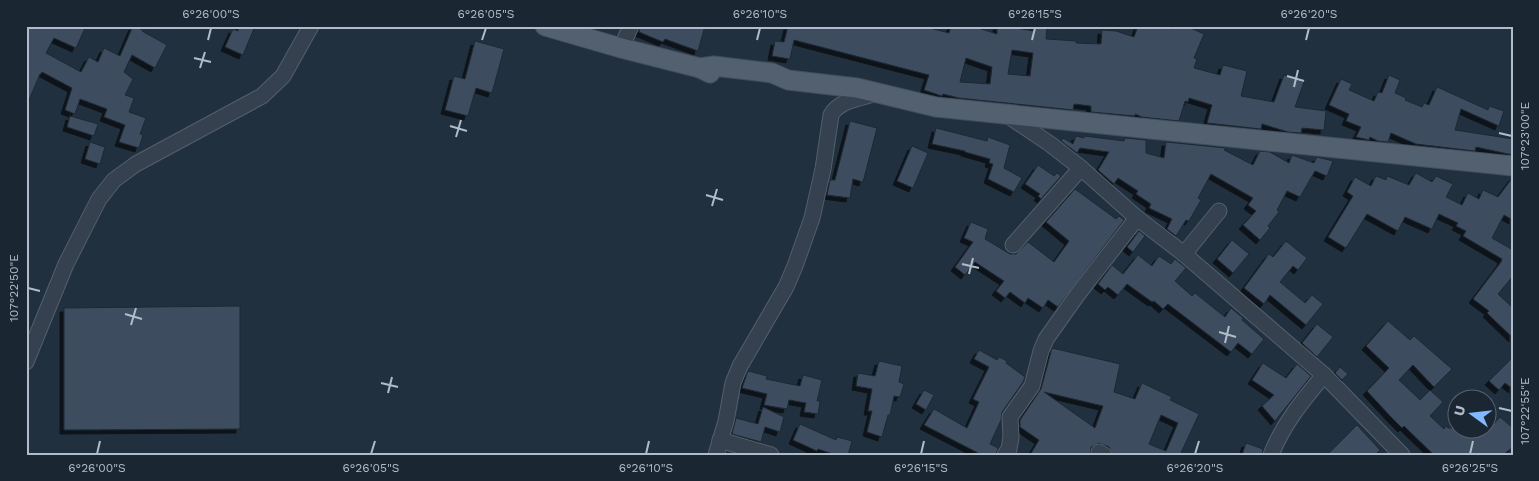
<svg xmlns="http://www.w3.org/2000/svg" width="1539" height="481" font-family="'Work Sans',sans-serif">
  <defs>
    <filter id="shadow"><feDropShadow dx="-4" dy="4" stdDeviation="0" flood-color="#0009"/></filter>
  </defs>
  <rect width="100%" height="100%" fill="#21303e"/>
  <g fill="#3d4e5e" stroke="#1d2835" fill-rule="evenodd" filter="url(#shadow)">
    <path d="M26,26H86L76,48L54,38L46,53L81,72L89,57L98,62L104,48L120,56L133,26L143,30L142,31L167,45L155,68L132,55L124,72L133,79L125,95L134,98L129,112L146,118L140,134L143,135L139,148L119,142L125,125L104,117L107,109L80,99L75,114L65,110L72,88L42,72L41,74H40L26,107Z"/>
    <path d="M239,26H255L243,55L225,47L233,29L238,31Z"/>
    <path d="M640,26H705L698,51L665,39L663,42L639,32Z"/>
    <path d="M788,26H922L949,33L951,26H972L997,34V26H1016V28L1034,31V26H1047L1046,39L1076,41V43L1101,44L1102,30L1116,31L1134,37L1138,26H1164L1173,29L1174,26H1186L1204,34L1194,58L1197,59L1194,68L1220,75L1223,65L1247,71L1241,96L1274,102L1284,75L1304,82L1295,107L1326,111L1324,130L1302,128L1301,133L1288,132L1262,124L1261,129L1207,123L1212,105L1189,98L1188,102L1185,101L1179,121L1142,117L1135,114V116L1091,112V106L1074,104L1073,110L959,98L943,94L942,96L924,90L929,75L794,40L790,59L772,56L775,41L784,42ZM1012,50L1033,53L1030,76L1008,74ZM966,58L992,67L990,84L960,82Z"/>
    <path d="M475,41L504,49L492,93L476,88L468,116L445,110L454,76L465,79Z"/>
    <path d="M1389,75L1400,80L1395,93L1406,98L1405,100L1422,107L1424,103L1429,105L1437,87L1488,110L1489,106L1504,111L1499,126L1461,109L1455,130L1513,139V155L1476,147L1475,151L1416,144L1391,133L1388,142L1378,141L1370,137L1369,140L1356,137L1361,127L1346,121L1349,114L1329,105L1341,79L1352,84L1349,90L1374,101L1378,92L1382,93Z"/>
    <path d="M70,116L98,124L94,136L67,127Z"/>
    <path d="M850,121L877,128L863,182L853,179L850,198L827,195L830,180H835Z"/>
    <path d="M936,128L987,141L988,137L1010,145L1004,168L1022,178L1014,192L988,179L993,164L989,163L990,159L965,152V151L932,144Z"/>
    <path d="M1076,136L1084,138V136L1124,141L1125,138L1146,140V153L1164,158L1166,142L1226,148L1224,150L1253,165L1260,151L1270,152L1289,163L1292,155L1314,163L1317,157L1333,161L1327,176L1315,171L1300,197L1287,191L1277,210L1279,212L1268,226L1270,228L1260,240L1243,225L1256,211L1248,205L1253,198L1211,174L1198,198L1201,200L1189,221L1186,220L1176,236L1167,229L1172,219L1149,208L1151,204L1136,194L1138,191L1118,178L1114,184L1098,170L1109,152L1080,148L1077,153L1061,141L1063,138L1073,144Z"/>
    <path d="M90,142L105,147L100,164L85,159Z"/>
    <path d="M912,146L928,153L913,188L897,181Z"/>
    <path d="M1038,165L1054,176L1057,173L1061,176L1041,199L1038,196L1040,194L1025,184Z"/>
    <path d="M1416,173L1432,182L1436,176L1453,184L1446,197L1462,205L1468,193L1479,199L1483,190L1498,197L1513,177V220L1504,215L1492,238L1513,250V276L1498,294L1513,308V338L1487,313L1489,311L1473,299L1501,262L1502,259L1463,236L1466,231L1456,226L1458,223L1439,214L1432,229L1405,217L1398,231L1367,214L1346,248L1328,237L1353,196L1347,192L1355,177L1371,186L1376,176L1386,180L1387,176L1409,185Z"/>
    <path d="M1075,189L1116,219L1119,216L1124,220L1058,307L1048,300L1043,308L1028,298L1025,303L1010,292L1005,298L996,291L1004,281L975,262L965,275L955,267L973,242L964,238L971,222L988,229L985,239L1010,254H1016L1028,242L1054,262L1069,241L1046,222Z"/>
    <path d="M1139,231L1145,236L1133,252L1127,247Z"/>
    <path d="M1232,240L1249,254L1233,273L1217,259Z"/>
    <path d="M1286,241L1307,258L1298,270L1293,266L1280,282L1305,303L1312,295L1323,304L1306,325L1270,295L1264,304L1244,288L1269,254L1273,257Z"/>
    <path d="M1138,255L1152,266L1159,256L1171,264L1175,259L1186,268L1175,281L1192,296L1195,293L1225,317L1231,308L1243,318L1242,320L1264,339L1252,354L1238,343L1231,352L1168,304L1163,309L1154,301L1152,302L1127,284L1118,295L1108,287L1105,290L1098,284L1112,265L1123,274Z"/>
    <path d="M240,306V429L64,430V308Z"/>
    <path d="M1388,321L1410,340L1414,336L1452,369L1434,387L1413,365L1399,380L1420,400L1430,390L1443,402L1430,416L1444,429L1446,426L1448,428H1490L1500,417L1513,428V447L1503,455H1434L1404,426L1402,428L1391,417L1367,391L1389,368L1366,346Z"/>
    <path d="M1317,324L1333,337L1317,357L1302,343Z"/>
    <path d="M1052,348L1120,364L1114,392L1135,399L1142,383L1172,397L1170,400L1199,414L1180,455H1113L1109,447L1099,443L1091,447L1090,455H1030L1039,440L1020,427V420L1041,389ZM1044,392L1103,406L1095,428ZM1161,415L1178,423L1166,451L1149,444Z"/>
    <path d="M979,350L997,360L999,357L1007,361L1006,363L1025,377L1023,382L1002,412L1001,420L990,444L998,448L996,455H982L924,425L934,409L967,428L979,402L973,399L989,367L974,359Z"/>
    <path d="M1513,357V389L1505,383L1499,390L1489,381Z"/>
    <path d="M879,361L902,366L899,382L904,384L900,397L894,396L890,415H888L882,437L867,432L872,411H868L872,389L856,386L858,373L875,376Z"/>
    <path d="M1263,363L1286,378L1297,364L1311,376L1275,421L1262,406L1274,395L1252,380Z"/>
    <path d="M1340,367L1348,374L1342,380L1335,373Z"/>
    <path d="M748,371L767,376L766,379L800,386L803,375L822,380L817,401H820L818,414L804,412L806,403L789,400L787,409L764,405L767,394L742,388Z"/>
    <path d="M924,390L934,395L926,410L916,404Z"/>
    <path d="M763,407L784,417L780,432L765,427L761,442L732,434L736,418L758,424Z"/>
    <path d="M800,424L836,440L837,437L852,441L848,455H836L818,449L817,451L793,440Z"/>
    <path d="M1357,425L1380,450L1375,455H1327Z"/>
    <path d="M1246,443L1263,449L1262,455H1242Z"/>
  </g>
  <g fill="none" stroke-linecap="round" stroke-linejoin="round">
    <defs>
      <g id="minor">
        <path d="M621,48L631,26"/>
        <path d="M1007,115L1050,144L1081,168L1137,218L1184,254L1324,375L1402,455"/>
        <path d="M1013,245L1081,168"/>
        <path d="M1184,254L1219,211"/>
        <path d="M26,362L66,264L99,199L114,180L136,164L262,96L283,76L311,26"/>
        <path d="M720,440L771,455"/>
        <path d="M1099,452L1104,455"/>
        <path d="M716,455L726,421L733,383L740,366L786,287L795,266L812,218L823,169L831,115C839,100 862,98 877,93"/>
        <path d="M1005,455L1009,449L1011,437L1010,417L1032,386L1041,351L1046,339L1078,294L1137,218"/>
        <path d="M1271,455C1283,424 1303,400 1324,375"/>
      </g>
      <g id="major">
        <path d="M545,26L621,48L700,68L710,73"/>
        <path d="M700,68L714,66L772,73L788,80L857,88L936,107L1513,166"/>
      </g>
    </defs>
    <use href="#minor" stroke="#545f6c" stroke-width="17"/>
    <use href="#major" stroke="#424d5a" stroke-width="21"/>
    <use href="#minor" stroke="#35414e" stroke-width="15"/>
    <use href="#major" stroke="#53606f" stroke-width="19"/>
  </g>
  <path fill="none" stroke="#b1bcca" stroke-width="2" d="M208,40L211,28M482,40L486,28M757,40L760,28M1032,40L1035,28M1306,40L1309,28M194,58L211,62M200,68L205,52M1287,76L1304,81M1294,87L1298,70M450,126L467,131M1499,133L1512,136M456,137L461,120M706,195L723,200M712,206L717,189M962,264L979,268M969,274L973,258M28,288L40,291M125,314L142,319M131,325L136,308M1219,332L1236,337M1225,343L1229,326M381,383L398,387M388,393L392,377M1499,408L1512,411M97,454L100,441M371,454L375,441M646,454L649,441M921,454L924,441M1195,454L1199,441M1470,454L1473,441"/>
  <rect width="1539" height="481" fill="none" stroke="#1b2633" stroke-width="55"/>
  <g transform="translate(1472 414) rotate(285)"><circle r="24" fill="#1b2633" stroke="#57626f"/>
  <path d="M0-4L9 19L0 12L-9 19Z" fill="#81b9ff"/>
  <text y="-8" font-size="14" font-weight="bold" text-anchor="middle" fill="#b1bcca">U</text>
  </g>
  <rect x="28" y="28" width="1484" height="426" fill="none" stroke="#b1bcca" stroke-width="2"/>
  <g font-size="12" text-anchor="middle" fill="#b1bcca">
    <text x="211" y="18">6°26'00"S</text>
    <text x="486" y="18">6°26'05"S</text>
    <text x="760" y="18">6°26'10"S</text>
    <text x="1035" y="18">6°26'15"S</text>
    <text x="1309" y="18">6°26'20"S</text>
    <text transform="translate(1525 136) rotate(-90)" y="4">107°23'00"E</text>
    <text transform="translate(14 288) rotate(-90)" y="4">107°22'50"E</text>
    <text transform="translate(1525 411) rotate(-90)" y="4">107°22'55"E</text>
    <text x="97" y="472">6°26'00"S</text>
    <text x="371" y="472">6°26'05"S</text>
    <text x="646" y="472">6°26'10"S</text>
    <text x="921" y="472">6°26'15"S</text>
    <text x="1195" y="472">6°26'20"S</text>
    <text x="1470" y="472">6°26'25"S</text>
  </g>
</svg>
